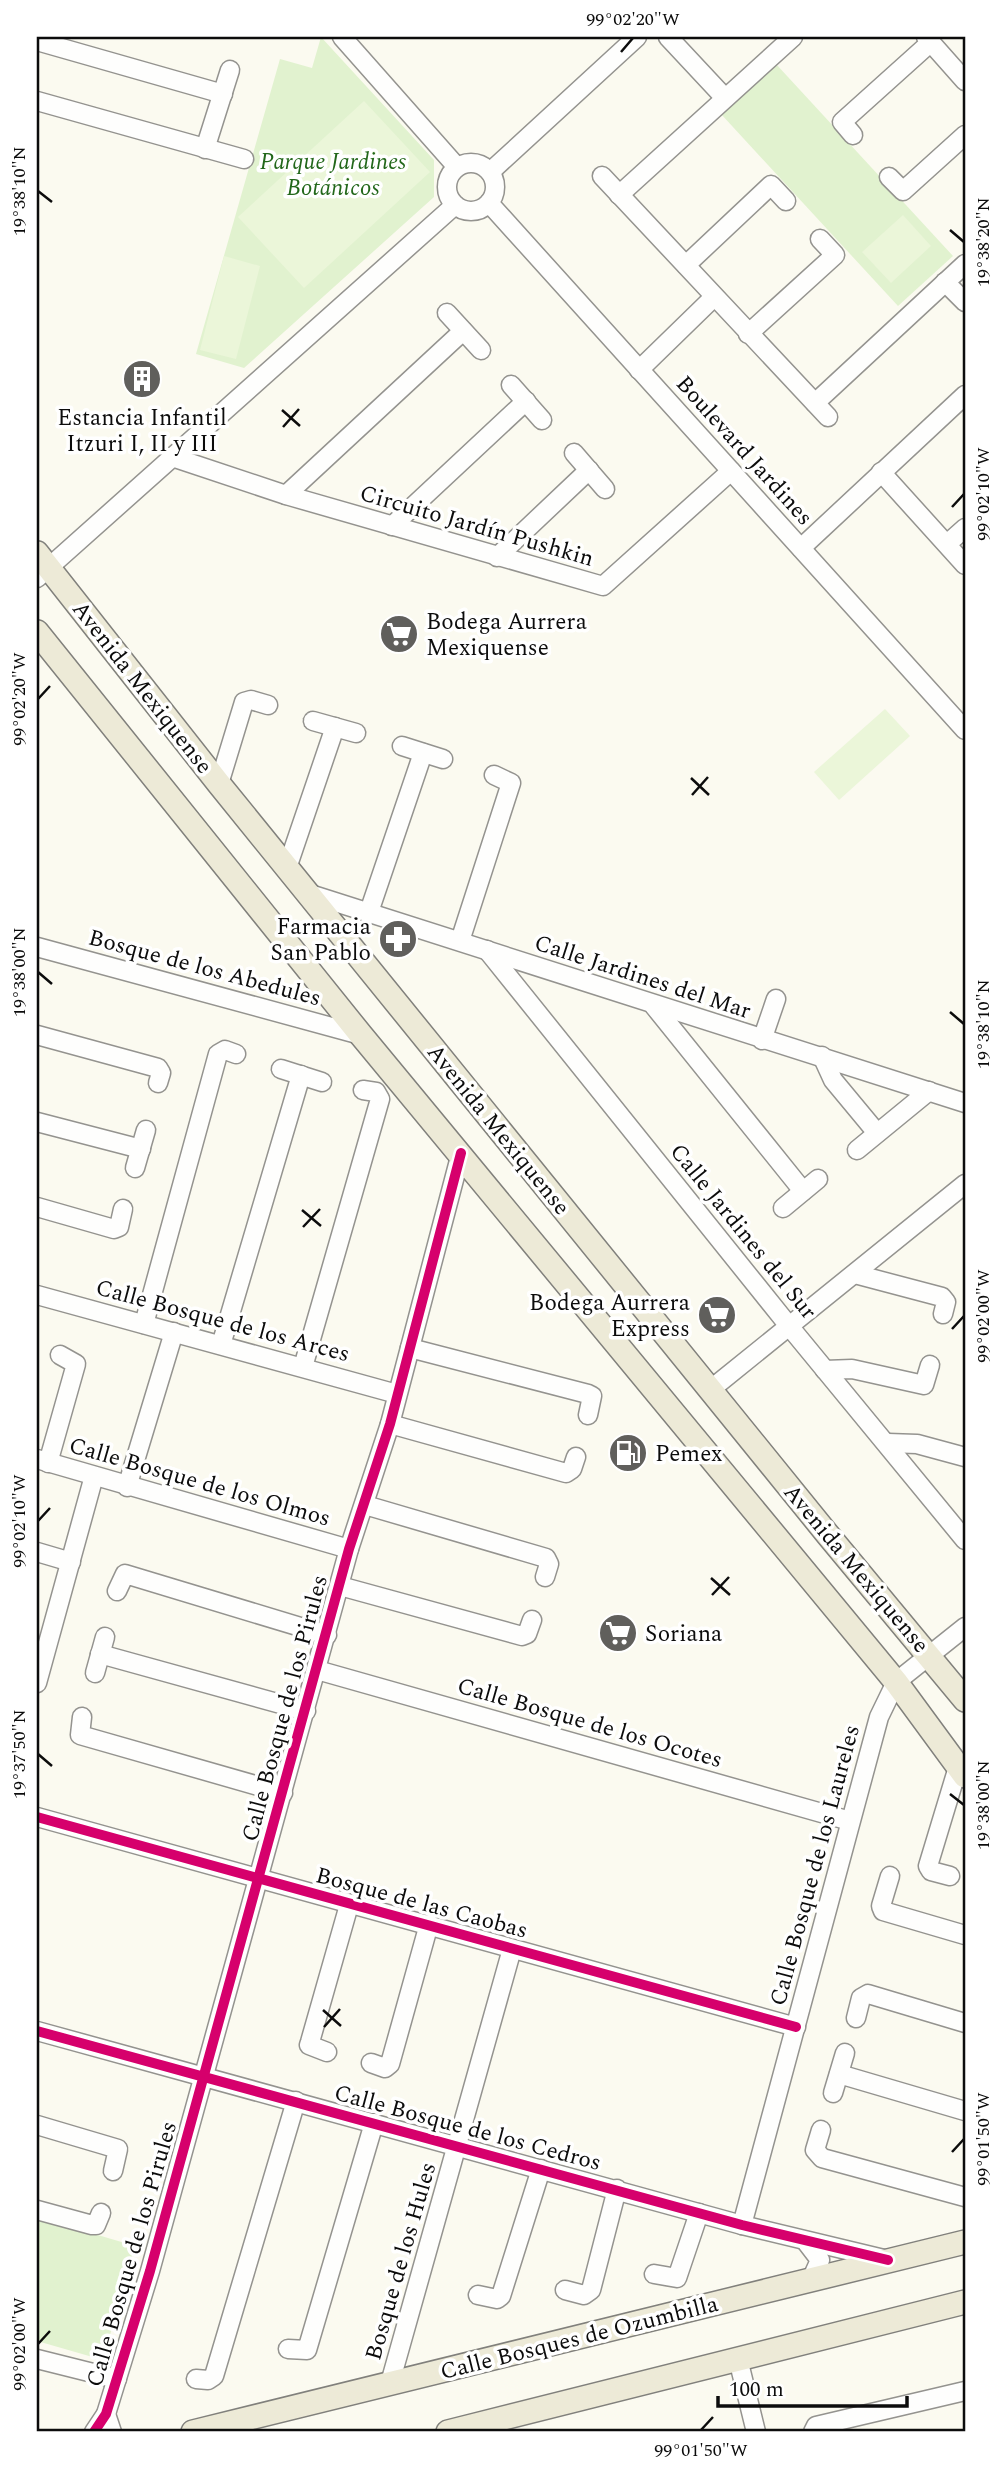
<svg xmlns="http://www.w3.org/2000/svg" width="1002" height="2469" font-family="Spectral,serif">
  <rect width="100%" height="100%" fill="#fbfaf0"/>
  <g fill="#e1f2cf">
    <path d="M321,37L434,160V197L244,368L196,354L280,59L312,68Z"/>
    <path d="M776,64L953,256L898,306L721,114Z"/>
    <path d="M37,2217L135,2246L103,2360L37,2341Z"/>
  </g>
  <g fill="#ebf6d9">
    <path d="M364,101L430,172L304,288L238,217Z"/>
    <path d="M903,215L931,246L891,283L862,252Z"/>
    <path d="M224,256L260,266L236,359L200,350Z"/>
    <path d="M885,709L910,736L839,800L814,772Z"/>
  </g>
  <g fill="none" stroke-linecap="round" stroke-linejoin="round">
    <defs>
      <g id="minor">
        <path d="M342,37L457,167"/>
        <path d="M668,37L725,98"/>
        <path d="M926,37L965,81"/>
        <path d="M37,41L223,94"/>
        <path d="M37,101L244,159"/>
        <path d="M853,135L842,122L931,42"/>
        <path d="M205,149L230,70"/>
        <circle cx="471" cy="187" r="24"/>
        <path d="M490,172L637,37"/>
        <path d="M602,176L828,417"/>
        <path d="M889,177L903,191L965,135"/>
        <path d="M619,195L793,37"/>
        <path d="M489,203L965,730"/>
        <path d="M686,265L771,185L786,201"/>
        <path d="M945,282L965,302"/>
        <path d="M447,313L481,350"/>
        <path d="M748,334L835,255L820,239"/>
        <path d="M639,370L714,297"/>
        <path d="M511,385L542,420"/>
        <path d="M815,403L965,264"/>
        <path d="M574,453L605,489"/>
        <path d="M172,457L286,495L603,586L731,471"/>
        <path d="M881,472L965,565"/>
        <path d="M286,495L463,331"/>
        <path d="M392,526L526,401"/>
        <path d="M947,544L965,528"/>
        <path d="M801,548L965,395"/>
        <path d="M497,557L589,470"/>
        <path d="M37,578L455,205"/>
        <path d="M313,721L356,733"/>
        <path d="M402,746L443,759"/>
        <path d="M219,784L244,702L251,700L268,705"/>
        <path d="M287,868L335,727"/>
        <path d="M307,893L965,1103"/>
        <path d="M369,912L423,753"/>
        <path d="M460,941L511,783L494,775"/>
        <path d="M37,947L361,1035"/>
        <path d="M487,950L789,1326L965,1540"/>
        <path d="M654,1006L803,1191"/>
        <path d="M37,1035L158,1068L161,1073L158,1083"/>
        <path d="M762,1040L776,999"/>
        <path d="M822,1056L833,1080L877,1133"/>
        <path d="M281,1069L322,1082"/>
        <path d="M37,1122L141,1149"/>
        <path d="M857,1150L929,1091"/>
        <path d="M135,1168L146,1130"/>
        <path d="M37,1207L114,1229L119,1227L123,1209"/>
        <path d="M783,1208L818,1179"/>
        <path d="M855,1274L942,1297L946,1302L943,1314"/>
        <path d="M37,1295L397,1394"/>
        <path d="M144,1324L218,1054L225,1050L236,1054"/>
        <path d="M221,1345L301,1075"/>
        <path d="M410,1348L588,1394L592,1396L588,1415"/>
        <path d="M303,1367L380,1099L376,1092L363,1090"/>
        <path d="M825,1370L852,1369L924,1385L930,1365"/>
        <path d="M710,1390L965,1184"/>
        <path d="M390,1424L566,1473L572,1469L576,1457"/>
        <path d="M888,1443L917,1444L965,1457"/>
        <path d="M37,1459L349,1549"/>
        <path d="M48,1463L76,1364L60,1355"/>
        <path d="M127,1487L174,1332"/>
        <path d="M365,1505L546,1558L549,1564L545,1577"/>
        <path d="M37,1552L71,1562"/>
        <path d="M340,1586L522,1636L527,1634L532,1620"/>
        <path d="M117,1591L125,1574L327,1635"/>
        <path d="M100,1654L306,1711"/>
        <path d="M317,1670L850,1821"/>
        <path d="M95,1673L105,1637"/>
        <path d="M37,1683L94,1476"/>
        <path d="M82,1717L80,1735L283,1793"/>
        <path d="M37,1817L796,2027"/>
        <path d="M890,1876L881,1906L883,1911L965,1935"/>
        <path d="M950,1876L931,1871L928,1866L958,1767"/>
        <path d="M856,2018L861,1998L868,1994L965,2023"/>
        <path d="M37,2031L742,2225L888,2260"/>
        <path d="M327,2052L309,2045L310,2042L349,1905"/>
        <path d="M371,2063L385,2068L390,2064L429,1924"/>
        <path d="M839,2074L965,2111"/>
        <path d="M833,2093L845,2053"/>
        <path d="M37,2125L118,2149L113,2171"/>
        <path d="M821,2130L815,2150L822,2158L965,2197"/>
        <path d="M37,2210L92,2225H96L101,2213"/>
        <path d="M742,2225L879,1717L896,1682L965,1627"/>
        <path d="M807,2243L820,2260L811,2280"/>
        <path d="M654,2274L677,2278L699,2213"/>
        <path d="M565,2290L584,2295L591,2290L617,2189"/>
        <path d="M478,2295L497,2299L501,2296L541,2169"/>
        <path d="M288,2349L307,2350L374,2123"/>
        <path d="M37,2359L117,2379"/>
        <path d="M738,2359L756,2432"/>
        <path d="M196,2379L208,2380L214,2376L296,2101"/>
        <path d="M390,2383L512,1949"/>
        <path d="M106,2414L112,2432"/>
        <path d="M94,2432L106,2414L150,2271L349,1549L390,1424L461,1153"/>
        <path d="M813,2432L816,2426L965,2391"/>
      </g>
      <g id="major">
        <path d="M37,553L219,784L828,1535L965,1700"/>
        <path d="M37,632L361,1035L896,1682L965,1776"/>
        <path d="M193,2432L965,2242"/>
        <path d="M448,2432L965,2302"/>
      </g>
    </defs>
    <use href="#minor" stroke="#94938f" stroke-width="21"/>
    <use href="#major" stroke="#81807c" stroke-width="26"/>
    <use href="#minor" stroke="#fefefd" stroke-width="18"/>
    <use href="#major" stroke="#edead7" stroke-width="23"/>
    <defs>
      <g id="cycleway">
        <path d="M37,1817L796,2027"/>
        <path d="M37,2031L742,2225L888,2260"/>
        <path d="M94,2432L106,2414L150,2271L349,1549L390,1424L461,1153"/>
      </g>
    </defs>
    <use href="#cycleway" stroke="#fff" stroke-width="15"/>
    <use href="#cycleway" stroke="#d6006c" stroke-width="10"/>
  </g>
  <path fill="none" stroke="#0c0c0c" stroke-width="2.5" d="M621,52L633,38M38,191L52,202M950,230L964,242M282,410L300,426M283,427L299,409M952,507L964,494M38,699L50,686M691,778L709,795M692,795L708,777M38,972L52,984M950,1012L964,1024M302,1210L321,1226M303,1227L320,1209M952,1329L964,1316M38,1521L50,1508M711,1578L730,1595M712,1595L729,1577M38,1754L52,1766M950,1794L964,1805M323,2010L341,2026M324,2027L340,2009M952,2152L964,2139M38,2344L50,2331M701,2430L713,2417"/>
  <defs>
    <symbol id="building-disc" viewBox="-11 -11 22 22"><circle r="9.5" fill="#605f5c" stroke="#fff"/><path d="M-4-6H4V6H1V3H-1V6H-4ZM-2.5-4.3h1.7v1.8h-1.7ZM.8-4.3h1.7v1.8H.8ZM-2.5-1h1.7V.8h-1.7ZM.8-1h1.7V.8H.8Z" fill="#fff"/></symbol>
    <symbol id="supermarket-disc" viewBox="-11 -11 22 22"><circle r="9.5" fill="#605f5c" stroke="#fff"/><path d="M-6-5.5h2.5l.6 2H6L4.5 2H-2.5L-4.4-4H-6ZM-1.5 3.2a1.3 1.3 0 1 0 .1 0ZM3 3.2a1.3 1.3 0 1 0 .1 0Z" fill="#fff"/></symbol>
    <symbol id="pharmacy-disc" viewBox="-11 -11 22 22"><circle r="9.5" fill="#605f5c" stroke="#fff"/><path d="M-2-6h4v4h4v4h-4v4h-4v-4h-4v-4h4Z" fill="#fff"/></symbol>
    <symbol id="fuel-disc" viewBox="-11 -11 22 22"><circle r="9.5" fill="#605f5c" stroke="#fff"/><path d="M-5.5-6h7V0h2V4h1.3V-2.5L3-4.5l.8-.8L6-3V5H2.5V1h-1V6h-7ZM-4.2-4.7v3.2H.2V-4.7Z" fill="#fff"/></symbol>
  </defs>
  <g fill-rule="evenodd">
    <use href="#building-disc" x="120" y="357" width="44" height="44"/>
    <use href="#supermarket-disc" x="377" y="612" width="44" height="44"/>
    <use href="#pharmacy-disc" x="376" y="917" width="44" height="44"/>
    <use href="#supermarket-disc" x="695" y="1293" width="44" height="44"/>
    <use href="#fuel-disc" x="606" y="1431" width="44" height="44"/>
    <use href="#supermarket-disc" x="596" y="1611" width="44" height="44"/>
  </g>
  <g text-anchor="middle" stroke-width="7" stroke-linejoin="round" paint-order="stroke">
    <g font-size="23" font-style="italic" fill="#22671a" stroke="#fff">
      <text x="333" y="169">Parque Jardines<tspan x="333" dy="26">Botánicos</tspan></text>
    </g>
    <g font-size="23" fill="#0c0c0c" stroke="#fff" text-anchor="start">
      <text x="142" y="425" text-anchor="middle">Estancia Infantil<tspan x="142" dy="26">Itzuri I, II y III</tspan></text>
      <text x="426" y="629">Bodega Aurrera<tspan x="426" dy="26">Mexiquense</tspan></text>
      <text x="371" y="934" text-anchor="end">Farmacia<tspan x="371" dy="26">San Pablo</tspan></text>
      <text x="690" y="1310" text-anchor="end">Bodega Aurrera<tspan x="690" dy="26">Express</tspan></text>
      <text x="655" y="1461">Pemex</text>
      <text x="645" y="1641">Soriana</text>
    </g>
    <g font-size="23" fill="#0c0c0c" stroke="#fff">
      <text transform="translate(745 450) rotate(48)" y="8">Boulevard Jardines</text>
      <text transform="translate(477 525) rotate(16)" y="8">Circuito Jardín Pushkin</text>
      <text transform="translate(143 687) rotate(52)" y="8">Avenida Mexiquense</text>
      <text transform="translate(205 967) rotate(15)" y="8">Bosque de los Abedules</text>
      <text transform="translate(643 976) rotate(18)" y="8">Calle Jardines del Mar</text>
      <text transform="translate(499 1129) rotate(51)" y="8">Avenida Mexiquense</text>
      <text transform="translate(744 1231) rotate(51)" y="8">Calle Jardines del Sur</text>
      <text transform="translate(223 1320) rotate(15)" y="8">Calle Bosque de los Arces</text>
      <text transform="translate(200 1481) rotate(16)" y="8">Calle Bosque de los Olmos</text>
      <text transform="translate(857 1568) rotate(50)" y="8">Avenida Mexiquense</text>
      <text transform="translate(284 1708) rotate(-75)" y="8">Calle Bosque de los Pirules</text>
      <text transform="translate(590 1722) rotate(16)" y="8">Calle Bosque de los Ocotes</text>
      <text transform="translate(814 1865) rotate(-75)" y="8">Calle Bosque de los Laureles</text>
      <text transform="translate(422 1902) rotate(15)" y="8">Bosque de las Caobas</text>
      <text transform="translate(468 2127) rotate(15)" y="8">Calle Bosque de los Cedros</text>
      <text transform="translate(131 2254) rotate(-74)" y="8">Calle Bosque de los Pirules</text>
      <text transform="translate(400 2261) rotate(-74)" y="8">Bosque de los Hules</text>
      <text transform="translate(579 2337) rotate(-14)" y="8">Calle Bosques de Ozumbilla</text>
    </g>
  </g>
  <rect width="1002" height="2469" fill="none" stroke="#ffffff" stroke-width="77"/>
  <path d="M718 2396v10h189v-10" fill="none" stroke="#0c0c0c" stroke-width="3.5"/>
  <text x="729" y="2396" font-size="21" fill="#0c0c0c" stroke="#ffffff" stroke-width="5" paint-order="stroke">100 m</text>
  <rect x="38" y="38" width="926" height="2392" fill="none" stroke="#0c0c0c" stroke-width="2.5"/>
  <g font-size="18" text-anchor="middle" fill="#0c0c0c">
    <text x="633" y="25">99°02'20"W</text>
    <text transform="translate(19 191) rotate(-90)" y="6">19°38'10"N</text>
    <text transform="translate(983 242) rotate(-90)" y="6">19°38'20"N</text>
    <text transform="translate(983 494) rotate(-90)" y="6">99°02'10"W</text>
    <text transform="translate(19 699) rotate(-90)" y="6">99°02'20"W</text>
    <text transform="translate(19 972) rotate(-90)" y="6">19°38'00"N</text>
    <text transform="translate(983 1024) rotate(-90)" y="6">19°38'10"N</text>
    <text transform="translate(983 1316) rotate(-90)" y="6">99°02'00"W</text>
    <text transform="translate(19 1521) rotate(-90)" y="6">99°02'10"W</text>
    <text transform="translate(19 1754) rotate(-90)" y="6">19°37'50"N</text>
    <text transform="translate(983 1805) rotate(-90)" y="6">19°38'00"N</text>
    <text transform="translate(983 2139) rotate(-90)" y="6">99°01'50"W</text>
    <text transform="translate(19 2344) rotate(-90)" y="6">99°02'00"W</text>
    <text x="701" y="2456">99°01'50"W</text>
  </g>
</svg>
